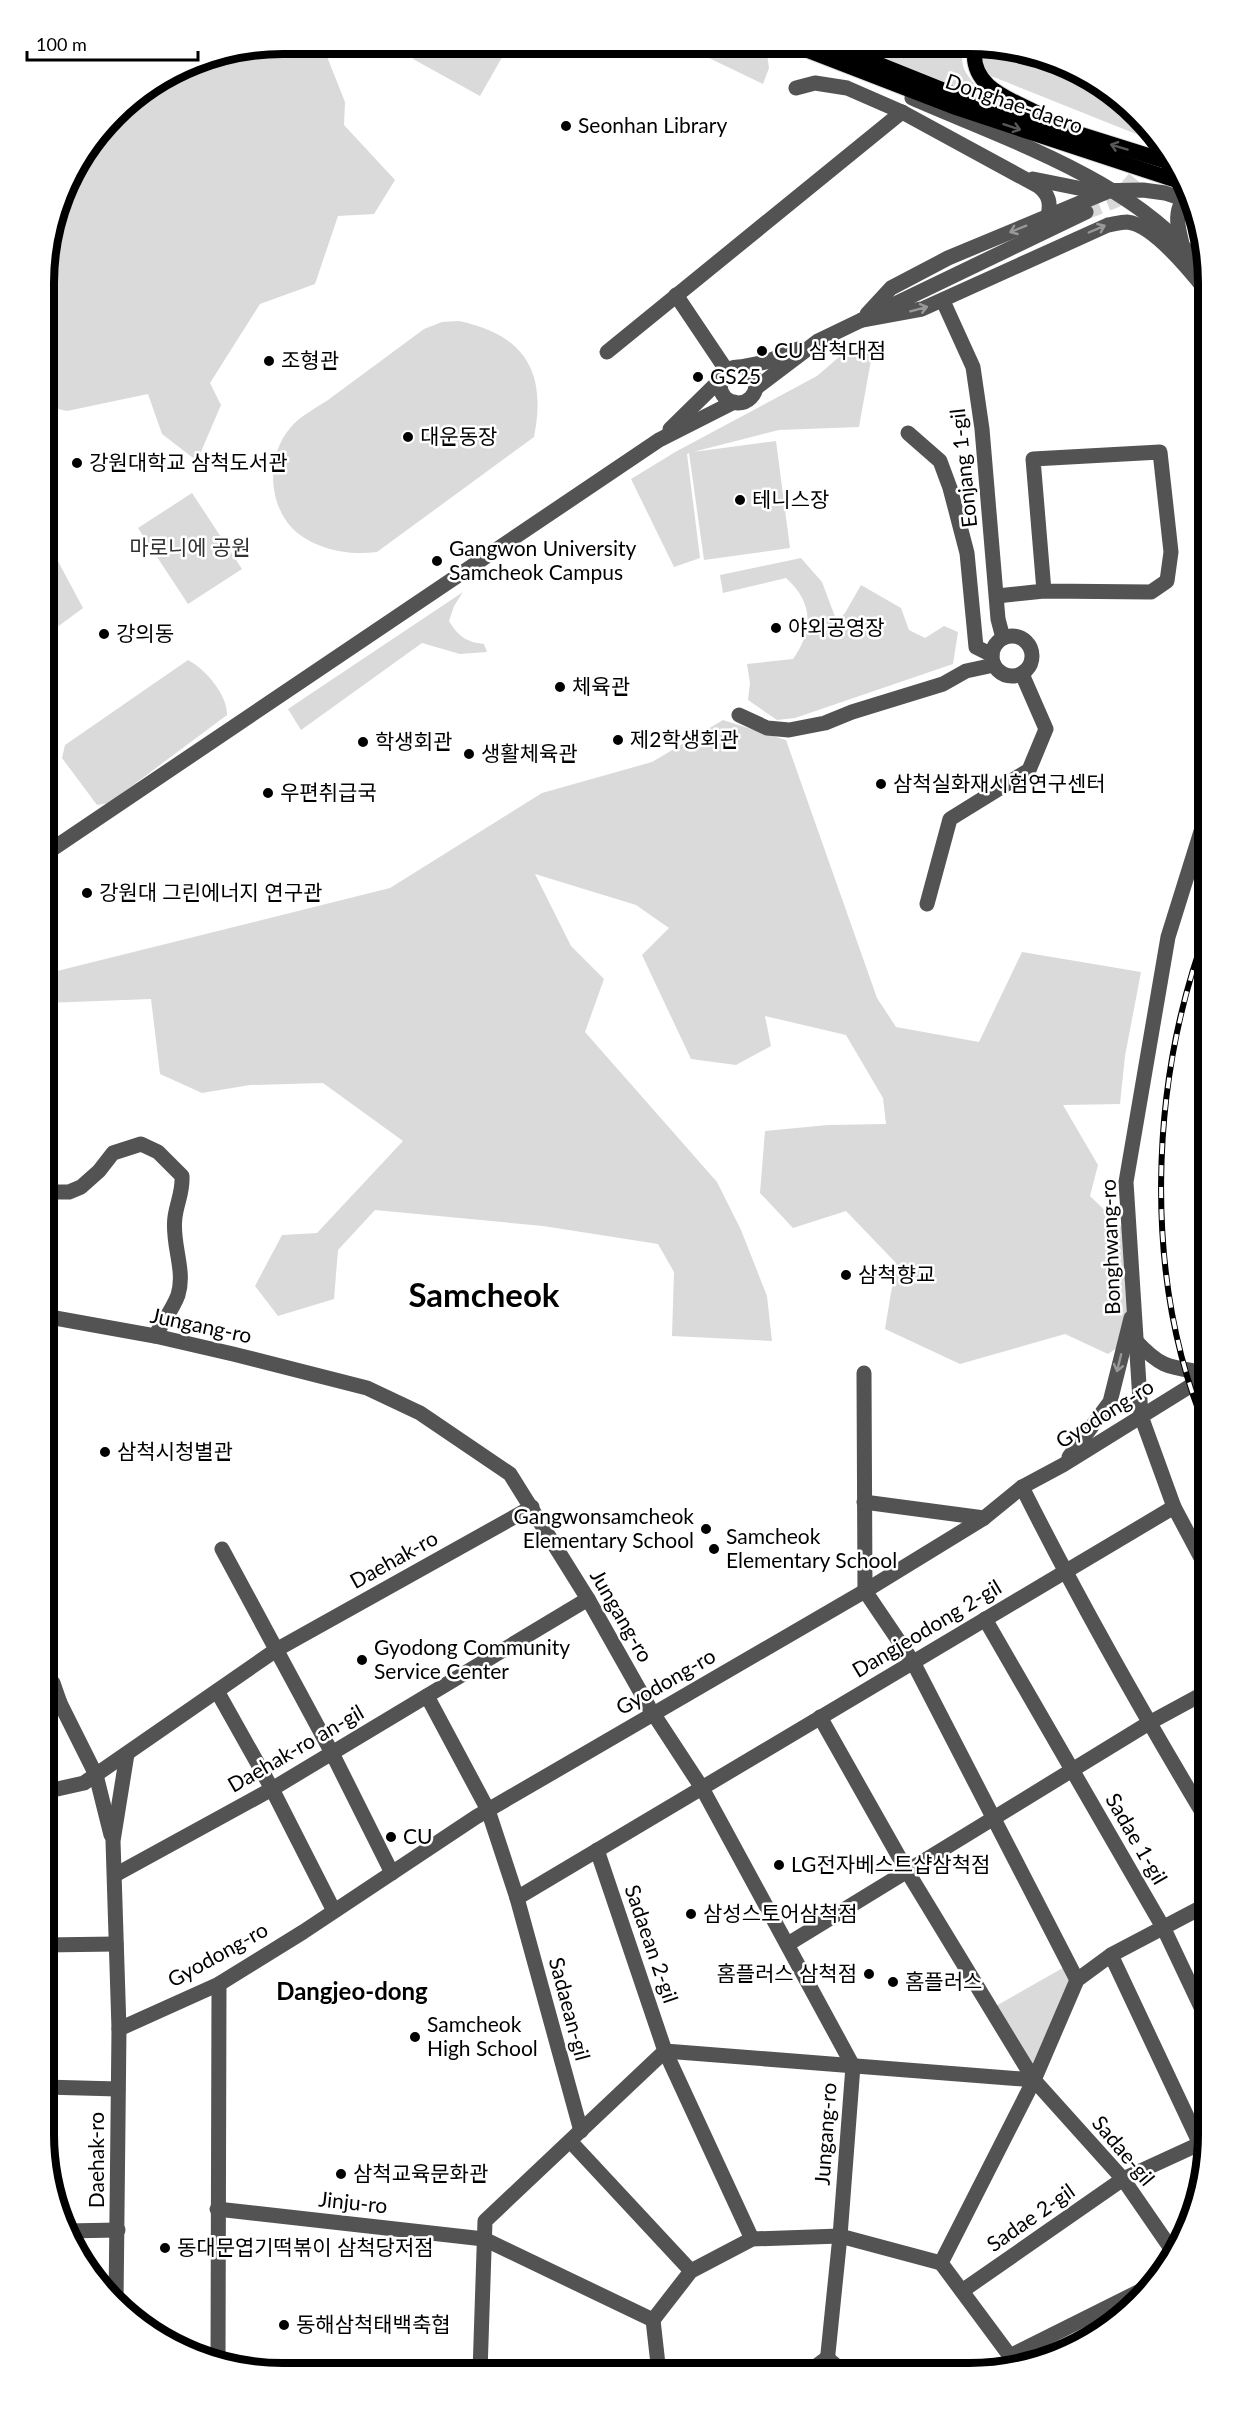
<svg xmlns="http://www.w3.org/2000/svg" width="1252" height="2417" font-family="Lato,'Noto Sans KR',sans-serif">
  <rect width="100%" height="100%" fill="#fff"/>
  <g fill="#dadada">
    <path d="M283,44H322L345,102L344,125L395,180L374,214L338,216L315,284L260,304L210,383L221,405L197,461L162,434L148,394L67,411L45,406L46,252L68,177L125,103L192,62Z"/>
    <path d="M418,44L509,45L480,96L413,59Z"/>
    <path d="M684,46H751L767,54L769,68L763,84Z"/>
    <path d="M852,47L964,48C959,65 965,73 976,86L965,93Z"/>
    <path d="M980,48H1016L1075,68L1127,103L1155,135L1151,140L991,76L981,69Z"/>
    <path d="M459,321C525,335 547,372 534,437L377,552C348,556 313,549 292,528C267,501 267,454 291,427C300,416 316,408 328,400C360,376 392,353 424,329L442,322Z"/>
    <path d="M873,349L859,427L779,430L693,452L776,441L790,548L704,560L689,453L687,454L700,558L674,567L631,479L677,451L817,376L846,351Z"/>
    <path d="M192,493L242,569L188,604L138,528Z"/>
    <path d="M45,537L83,608L45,636Z"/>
    <path d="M801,558L822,582L837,622L845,613L861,585L901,608L909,630L925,638L944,626L958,632L953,664L795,718L777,720L748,700L750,683L747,664L793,659C814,630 813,602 786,578L723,593L720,575Z"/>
    <path d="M463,592L454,606L449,621C458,636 466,642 484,644L487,652L460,654L422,643L301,730L288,709Z"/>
    <path d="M188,660C206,670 227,694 227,715L109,803L97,805L62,758L65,745Z"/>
    <path d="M723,720L786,740L877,998L896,1027L979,1042L1022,952L1141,972L1125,1056L1120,1104L1063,1105L1098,1165L1090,1196L1131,1236L1127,1341L1108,1354L1065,1334L960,1364L885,1329L896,1263L846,1211L793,1228L760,1193L765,1131L828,1125L886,1124L883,1098L846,1035L765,1016L771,1046L736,1065L691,1059L642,955L669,928L636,905L535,874L571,946L604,979L585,1032L717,1182L741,1230L767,1296L772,1341L672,1336L674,1272L658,1244L543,1226L375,1210L338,1250L334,1299L278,1316L255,1286L282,1235L317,1233L403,1141L323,1083L250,1085L202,1093L160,1074L151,999L45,1003V974L390,888L542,793L652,762Z"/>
    <path d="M1068,1965L1080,1986L1034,2073L994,2007Z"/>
  </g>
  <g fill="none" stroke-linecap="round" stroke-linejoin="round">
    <path stroke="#d9d9d9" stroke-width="15" stroke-dasharray="15 8" stroke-linecap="butt" d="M1086,212L1116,200L1150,161"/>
    <defs>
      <g id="major">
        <path d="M799,47L957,108L1184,183"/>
        <path d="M836,47L958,96L1175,164"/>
        <path d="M975,48C969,87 1010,99 1039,114"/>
      </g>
    </defs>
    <use href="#major" stroke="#dbdbdb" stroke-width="17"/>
    <g stroke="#535353" stroke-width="15">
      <path d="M796,88L815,83L847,88L902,112L1038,186C1049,194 1051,203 1048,216"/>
      <path d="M912,98C1009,141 1148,185 1208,278"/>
      <path d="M1162,148L1164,145"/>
      <path d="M1033,179L1093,191L1143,190L1165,193L1195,203"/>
      <path d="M1182,244C1179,230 1175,219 1180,206L1195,204"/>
      <path d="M676,295L727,371"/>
      <path d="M943,301L973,367L982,429L998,619L1003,638"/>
      <path d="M867,314L891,288L948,258L1111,190"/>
      <path d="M862,320L922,309L1108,225C1114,224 1121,222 1127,222C1153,224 1193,274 1208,293"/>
      <path d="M607,352L902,112"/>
      <path d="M740,367L766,362L798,349"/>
      <circle cx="738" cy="385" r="18"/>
      <path d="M756,388L818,341L1086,212"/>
      <path d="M670,429L721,379"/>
      <path d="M908,433L940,461L950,488L967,553L976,647L992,655"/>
      <path d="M997,596L1044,591L1151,592L1167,581L1171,552L1160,452L1033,459L1044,591"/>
      <circle cx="1012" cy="656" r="20"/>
      <path d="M739,715L767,728L789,730L825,723L852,712L943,684L966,671L994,665"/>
      <path d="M45,854L659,440L734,402"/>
      <path d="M927,904L950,819L1029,770L1046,729L1022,674"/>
      <path d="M45,1192H69L81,1187L99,1171L113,1153L141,1144L158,1152L182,1176C183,1192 177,1202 175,1217C171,1243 186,1270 178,1295C173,1309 162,1323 155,1336"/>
      <path d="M44,1316L155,1336L233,1354L367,1388L420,1413L510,1474L588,1599L649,1707L702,1788L853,2066L840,2236L826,2373"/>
      <path d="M1136,1341C1163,1370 1171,1367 1208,1373"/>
      <path d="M864,1373L865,1591L913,1662L1077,1980"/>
      <path d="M1069,1457L1110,1402L1131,1318"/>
      <path d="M1022,1487C1079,1601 1142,1712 1208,1822"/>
      <path d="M864,1502L984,1518"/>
      <path d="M222,1549L332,1753L392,1873"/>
      <path d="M1208,1571L1174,1507L1141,1416L1126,1182L1168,937L1208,809"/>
      <path d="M985,1619L1164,1929L1208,2022"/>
      <path d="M44,1674L53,1683L60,1703"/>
      <path d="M217,1691L272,1789L334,1911"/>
      <path d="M427,1696L488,1810L517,1898L581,2131"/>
      <path d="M44,1705L60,1703L96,1775L111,1835"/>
      <path d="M820,1717L907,1871L1034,2080"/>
      <path d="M44,1792L84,1783L276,1650L532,1507"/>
      <path d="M597,1850L665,2051L752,2239"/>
      <path d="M115,1875L272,1789L588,1599"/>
      <path d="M517,1898L1174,1507"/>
      <path d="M788,1944L1149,1723L1208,1691"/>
      <path d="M44,1945L116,1944"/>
      <path d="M1111,1955L1200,2144"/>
      <path d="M119,2029L219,1984L303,1932L476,1817L865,1591L984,1518L1022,1487L1063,1465L1208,1375"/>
      <path d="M44,2087L118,2089"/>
      <path d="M570,2141L691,2271"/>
      <path d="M217,2209L484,2239L653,2320"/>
      <path d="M66,2231L118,2230"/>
      <path d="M941,2263L1034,2080L1077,1980L1111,1955L1208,1904"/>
      <path d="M941,2263L1010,2356"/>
      <path d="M962,2291L1123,2179L1208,2140"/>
      <path d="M116,2304L119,2029L113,1841L127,1754"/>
      <path d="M653,2320L691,2271L752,2239L840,2236L941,2263"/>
      <path d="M653,2320L659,2373"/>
      <path d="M1010,2356L1156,2283"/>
      <path d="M218,2361L219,1984"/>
      <path d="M480,2372L485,2221L665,2051L1034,2080L1123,2179L1174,2253"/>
      <path d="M807,2373L827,2358L845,2373"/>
    </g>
    <use href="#major" stroke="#000" stroke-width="15"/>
    <defs>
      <path id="rail" d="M1208,1434C1142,1280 1149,1082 1208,926"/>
    </defs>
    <use href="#rail" stroke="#000" stroke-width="6"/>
    <use href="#rail" stroke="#fff" stroke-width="4" stroke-dasharray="11" stroke-linecap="butt"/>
  </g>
  <defs><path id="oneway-shaft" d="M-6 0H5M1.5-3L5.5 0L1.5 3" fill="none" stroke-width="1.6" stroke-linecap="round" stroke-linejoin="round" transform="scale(1.5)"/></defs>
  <g stroke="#595959">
    <use href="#oneway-shaft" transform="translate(1012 127) rotate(18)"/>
    <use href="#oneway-shaft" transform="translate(1119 147) rotate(-163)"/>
  </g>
  <g stroke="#989898">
    <use href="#oneway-shaft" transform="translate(1018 229) rotate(158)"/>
    <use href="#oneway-shaft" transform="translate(1097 229) rotate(-23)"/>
    <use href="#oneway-shaft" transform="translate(919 309) rotate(-15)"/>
    <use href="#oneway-shaft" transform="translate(1119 1363) rotate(104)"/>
  </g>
  <g fill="#000" stroke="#fff" stroke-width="2">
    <circle cx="566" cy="126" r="6"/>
    <circle cx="762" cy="351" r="6"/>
    <circle cx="269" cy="361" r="6"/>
    <circle cx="698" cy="377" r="6"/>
    <circle cx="408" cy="437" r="6"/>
    <circle cx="77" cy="463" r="6"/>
    <circle cx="740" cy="500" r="6"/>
    <circle cx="437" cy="561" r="6"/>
    <circle cx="776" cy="628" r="6"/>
    <circle cx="104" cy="634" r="6"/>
    <circle cx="560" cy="687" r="6"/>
    <circle cx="618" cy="740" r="6"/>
    <circle cx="363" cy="742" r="6"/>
    <circle cx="469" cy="754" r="6"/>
    <circle cx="881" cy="784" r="6"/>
    <circle cx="268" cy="793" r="6"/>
    <circle cx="87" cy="893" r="6"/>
    <circle cx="846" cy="1275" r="6"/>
    <circle cx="105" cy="1452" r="6"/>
    <circle cx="706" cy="1529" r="6"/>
    <circle cx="714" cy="1549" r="6"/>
    <circle cx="362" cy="1660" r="6"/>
    <circle cx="391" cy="1837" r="6"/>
    <circle cx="779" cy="1865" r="6"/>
    <circle cx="691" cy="1914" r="6"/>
    <circle cx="869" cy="1974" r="6"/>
    <circle cx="893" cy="1982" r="6"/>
    <circle cx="415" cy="2037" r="6"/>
    <circle cx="341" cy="2174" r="6"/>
    <circle cx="165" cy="2248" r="6"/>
    <circle cx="284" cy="2325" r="6"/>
  </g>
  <g text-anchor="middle" stroke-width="5" stroke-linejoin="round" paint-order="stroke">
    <g font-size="21" fill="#000" stroke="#fff">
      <text transform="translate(1014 104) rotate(19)" y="7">Donghae-daero</text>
      <text transform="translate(964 468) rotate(-96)" y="7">Eonjang 1-gil</text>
      <text transform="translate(1111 1247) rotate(-92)" y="7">Bonghwang-ro</text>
      <text transform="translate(201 1326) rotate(12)" y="7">Jungang-ro</text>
      <text transform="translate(1105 1414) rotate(-32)" y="7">Gyodong-ro</text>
      <text transform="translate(394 1560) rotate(-29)" y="7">Daehak-ro</text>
      <text transform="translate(621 1616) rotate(60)" y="7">Jungang-ro</text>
      <text transform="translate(927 1629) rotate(-31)" y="7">Dangjeodong 2-gil</text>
      <text transform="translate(666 1682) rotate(-30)" y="7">Gyodong-ro</text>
      <text transform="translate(296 1749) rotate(-30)" y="7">Daehak-ro an-gil</text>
      <text transform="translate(1136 1839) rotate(60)" y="7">Sadae 1-gil</text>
      <text transform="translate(651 1944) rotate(71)" y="7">Sadaean 2-gil</text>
      <text transform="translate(218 1955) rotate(-29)" y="7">Gyodong-ro</text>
      <text transform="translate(569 2009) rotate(75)" y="7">Sadaean-gil</text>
      <text transform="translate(826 2134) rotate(-86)" y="7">Jungang-ro</text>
      <text transform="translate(1123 2151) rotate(50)" y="7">Sadae-gil</text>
      <text transform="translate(97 2160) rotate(-90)" y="7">Daehak-ro</text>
      <text transform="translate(353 2203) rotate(6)" y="7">Jinju-ro</text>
      <text transform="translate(1031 2218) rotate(-35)" y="7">Sadae 2-gil</text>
    </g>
    <g font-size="21" fill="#000" stroke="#fff" text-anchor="start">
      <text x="578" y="133">Seonhan Library</text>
      <text x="774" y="358">CU 삼척대점</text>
      <text x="281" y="368">조형관</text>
      <text x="710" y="384">GS25</text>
      <text x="420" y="444">대운동장</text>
      <text x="89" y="470">강원대학교 삼척도서관</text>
      <text x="752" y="507">테니스장</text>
      <text x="449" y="556">Gangwon University<tspan x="449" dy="24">Samcheok Campus</tspan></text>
      <text x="788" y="635">야외공영장</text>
      <text x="116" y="641">강의동</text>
      <text x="572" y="694">체육관</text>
      <text x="630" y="747">제2학생회관</text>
      <text x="375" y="749">학생회관</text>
      <text x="481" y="761">생활체육관</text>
      <text x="893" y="791">삼척실화재시험연구센터</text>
      <text x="280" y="800">우편취급국</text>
      <text x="99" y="900">강원대 그린에너지 연구관</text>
      <text x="858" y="1282">삼척향교</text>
      <text x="117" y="1459">삼척시청별관</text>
      <text x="694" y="1524" text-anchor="end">Gangwonsamcheok<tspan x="694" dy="24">Elementary School</tspan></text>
      <text x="726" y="1544">Samcheok<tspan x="726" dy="24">Elementary School</tspan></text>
      <text x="374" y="1655">Gyodong Community<tspan x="374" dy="24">Service Center</tspan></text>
      <text x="403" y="1844">CU</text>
      <text x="791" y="1872">LG전자베스트샵삼척점</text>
      <text x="703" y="1921">삼성스토어삼척점</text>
      <text x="857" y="1981" text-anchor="end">홈플러스 삼척점</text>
      <text x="905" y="1989">홈플러스</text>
      <text x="427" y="2032">Samcheok<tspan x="427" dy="24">High School</tspan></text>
      <text x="353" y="2181">삼척교육문화관</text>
      <text x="177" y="2255">동대문엽기떡볶이 삼척당저점</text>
      <text x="296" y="2332">동해삼척태백축협</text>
    </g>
    <g font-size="21" fill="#313131" stroke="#fff">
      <text x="190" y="555">마로니에 공원</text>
    </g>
    <g font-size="24" font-weight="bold" fill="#000" stroke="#fff">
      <text x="352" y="2000">Dangjeo-dong</text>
    </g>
    <g font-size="33" font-weight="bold" fill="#000" stroke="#fff">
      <text x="484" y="1307">Samcheok</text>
    </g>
  </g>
  <path d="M0 0H1252V2417H0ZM283 54H969A229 229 0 0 1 1198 283V2134A229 229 0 0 1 969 2363H283A229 229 0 0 1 54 2134V283A229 229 0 0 1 283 54Z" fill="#fff" fill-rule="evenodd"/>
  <path fill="none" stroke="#000" stroke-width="8" d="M283 54H969A229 229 0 0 1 1198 283V2134A229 229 0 0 1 969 2363H283A229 229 0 0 1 54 2134V283A229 229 0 0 1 283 54Z"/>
  <path d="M27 51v9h171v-9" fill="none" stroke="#000000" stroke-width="3"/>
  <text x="36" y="51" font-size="18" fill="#000000" stroke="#ffffff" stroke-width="4.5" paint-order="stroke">100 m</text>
</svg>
